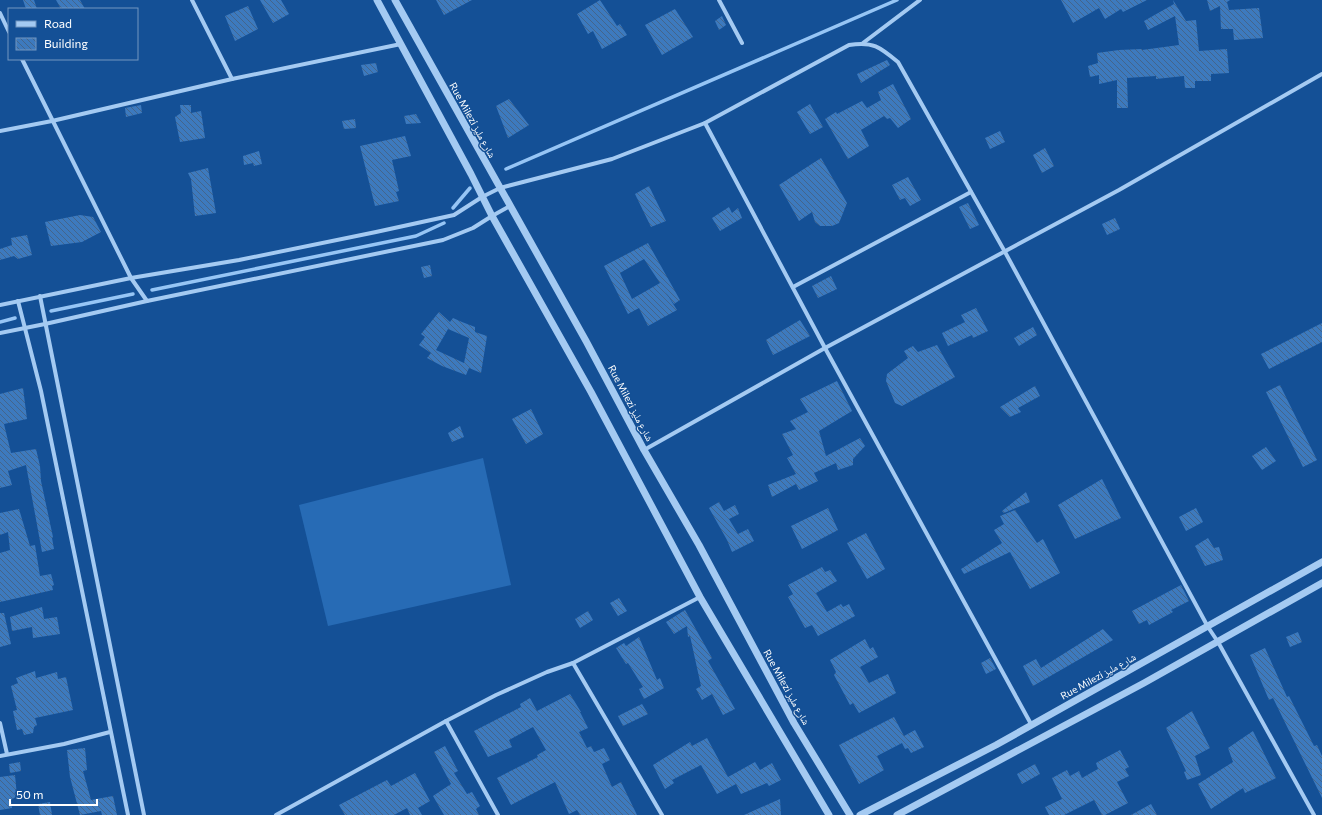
<svg xmlns="http://www.w3.org/2000/svg" width="1322" height="815" font-family="Commissioner,'Noto Naskh Arabic',sans-serif">
  <defs>
    <pattern id="building-back-hatch" width="6" height="6" patternUnits="userSpaceOnUse"><rect width="6" height="6" fill="#3d7abe"/><path d="M-1 5l2 2M0 0l6 6M5-1l2 2" fill="none" stroke="#44658b"/></pattern>
  </defs>
  <rect width="100%" height="100%" fill="#145096"/>
  <path fill="#276bb5" d="M483,458L511,585L328,626L299,505Z"/>
  <g fill="none" stroke-linecap="round" stroke-linejoin="round">
    <g stroke="#96c5f5" stroke-width="3.5">
      <path d="M506,169L897,0"/>
      <path d="M453,208L470,188"/>
      <path d="M152,290L416,236L444,223"/>
      <path d="M51,311L133,294"/>
      <path d="M0,322L15,318"/>
    </g>
  </g>
  <g fill="url(#building-back-hatch)" fill-rule="evenodd">
    <path d="M23,0H34L37,9H26Z"/>
    <path d="M56,0H80L85,9H61Z"/>
    <path d="M260,0H281L289,14L273,23Z"/>
    <path d="M436,0H472L444,15Z"/>
    <path d="M600,0L617,26L620,24L627,35L602,49L593,31L588,34L577,14Z"/>
    <path d="M1061,0H1147L1123,12L1121,9L1105,19L1099,8L1073,23Z"/>
    <path d="M1173,0L1186,21L1196,20L1199,51L1227,49L1229,73L1211,74V81H1195V88H1185L1184,76L1156,79V76L1127,78L1128,108H1117V80L1099,84V75L1090,77L1088,66L1098,63L1097,53L1119,50L1142,49V50L1179,45L1175,16L1148,30L1144,21L1174,4Z"/>
    <path d="M1207,0H1230L1227,2L1229,10L1259,8L1263,38L1234,40L1233,29H1221L1220,6L1210,11Z"/>
    <path d="M248,6L258,29L235,41L225,16Z"/>
    <path d="M675,9L693,37L662,55L645,25Z"/>
    <path d="M722,16L726,25L719,30L715,21Z"/>
    <path d="M887,60L890,65L861,83L857,74Z"/>
    <path d="M376,63L378,72L364,76L361,65Z"/>
    <path d="M893,84L911,119L898,128L890,118L887,119L884,116L861,130L869,146L848,159L825,119L836,112L837,114L862,101L867,108L881,100L878,92Z"/>
    <path d="M509,99L529,125L508,138L496,106Z"/>
    <path d="M810,104L823,127L810,134L797,112Z"/>
    <path d="M141,105L142,113L126,117L125,108Z"/>
    <path d="M180,105H191V113L201,111L205,138L180,142L175,117L181,113Z"/>
    <path d="M416,114L421,123L406,124L404,116Z"/>
    <path d="M355,119L356,128L344,129L342,121Z"/>
    <path d="M1000,131L1005,142L990,149L985,138Z"/>
    <path d="M405,136L411,156L392,160L399,191L396,192L399,201L375,206L360,146Z"/>
    <path d="M1045,148L1054,166L1042,173L1033,155Z"/>
    <path d="M259,151L262,164L254,166L253,163L244,165L243,156Z"/>
    <path d="M821,158L847,203L839,223L832,226H820L815,222L812,212L799,221L779,185Z"/>
    <path d="M208,168L216,213L195,216L191,179L188,173Z"/>
    <path d="M908,177L921,200L910,206L905,198L900,200L892,185Z"/>
    <path d="M649,186L666,221L651,227L635,194Z"/>
    <path d="M968,203L979,225L970,229L959,207Z"/>
    <path d="M729,207L732,213L738,208L742,218L720,231L712,218Z"/>
    <path d="M80,215L93,217L101,232L82,242L51,246L45,222Z"/>
    <path d="M1115,218L1120,229L1107,235L1102,224Z"/>
    <path d="M27,235L32,255L18,259L14,256L0,260V249L12,245L11,238Z"/>
    <path d="M648,243L680,300L674,304L665,291L677,310L648,326L639,308L628,314L604,266ZM644,259L660,283L632,299L620,273Z"/>
    <path d="M430,265L432,276L424,278L421,267Z"/>
    <path d="M831,276L837,289L818,298L812,286Z"/>
    <path d="M976,308L988,331L973,338L972,335L948,346L942,333L965,322L961,315Z"/>
    <path d="M439,312L450,322L453,318L462,322L475,327V332L487,336L481,373L469,368L466,375L442,366L427,358L431,353L419,345L425,337L421,334ZM448,329L469,338L464,363L436,350Z"/>
    <path d="M800,320L810,336L773,355L766,340Z"/>
    <path d="M1322,323V342L1269,369L1261,354Z"/>
    <path d="M1033,327L1037,335L1019,346L1014,338Z"/>
    <path d="M937,345L955,377L902,406L895,403L886,381L887,374L908,358L904,351L913,346L918,352Z"/>
    <path d="M837,381L852,411L819,431L826,456L860,438L865,446L853,459V465L838,470L836,463L814,473L818,481L799,490L796,484L772,497L768,485L796,474L787,458L793,455L782,434L796,429L790,421L808,412L800,399Z"/>
    <path d="M1280,385L1317,460L1303,467L1266,392Z"/>
    <path d="M1035,386L1040,396L1018,408L1021,412L1010,417L1000,407Z"/>
    <path d="M23,388L27,419L4,424L11,453L36,449L40,466L41,481L53,537L52,538L54,549L42,552L26,465L8,471L12,485L0,488V394Z"/>
    <path d="M531,409L543,434L526,444L512,419Z"/>
    <path d="M460,426L464,437L452,442L448,433Z"/>
    <path d="M1266,447L1276,461L1262,470L1252,456Z"/>
    <path d="M1102,479L1121,518L1075,539L1058,505Z"/>
    <path d="M1026,492L1030,502L1004,513L1002,511Z"/>
    <path d="M719,502L724,511L735,505L739,514L729,519L738,534L748,529L754,541L732,552L727,540L709,508Z"/>
    <path d="M828,508L838,530L802,549L791,526Z"/>
    <path d="M1196,508L1203,522L1186,531L1179,517Z"/>
    <path d="M19,509L30,546L35,545L40,576L51,574L54,585L52,586L53,590L0,602V553L10,550L8,532L0,535V513Z"/>
    <path d="M1015,510L1037,543L1043,539L1060,573L1030,589L1010,552L964,574L961,569L1002,543L994,530L1004,524L1000,516Z"/>
    <path d="M866,533L885,569L867,579L847,543Z"/>
    <path d="M1208,538L1214,548L1219,547L1223,560L1205,566L1195,546Z"/>
    <path d="M822,567L825,572L830,570L837,581L816,593L827,612L841,604L843,607L849,604L855,616L818,636L812,625L805,628L788,597L793,594L788,585Z"/>
    <path d="M1181,585L1189,601L1171,610L1173,612L1149,625L1147,620L1139,624L1132,611Z"/>
    <path d="M619,598L627,611L618,616L610,603Z"/>
    <path d="M42,607L44,619L57,617L60,634L33,638L32,627L12,631L10,617Z"/>
    <path d="M685,610L712,658L708,661L735,709L723,715L712,694L702,700L696,689L701,686L690,636L688,637L687,626L674,634L666,622Z"/>
    <path d="M588,611L593,620L580,628L575,619Z"/>
    <path d="M0,613H4L11,644L0,647Z"/>
    <path d="M1103,629L1113,640L1033,686L1023,666L1036,659L1041,668Z"/>
    <path d="M1298,632L1302,642L1290,647L1286,637Z"/>
    <path d="M639,637L657,680L660,678L664,688L644,699L639,689L643,687L628,663L626,664L616,648L624,643L626,646Z"/>
    <path d="M865,639L870,649L873,647L878,657L860,667L869,683L888,674L896,693L859,713L853,703L850,705L834,675L836,672L830,660Z"/>
    <path d="M1265,648L1287,697L1289,696L1314,746L1317,745L1322,756V798L1273,698L1269,700L1250,655Z"/>
    <path d="M990,658L996,669L986,674L981,663Z"/>
    <path d="M35,671L36,678L57,672L58,679L66,677L73,710L35,718L37,725L34,727L33,733L24,735L22,729L17,730L13,711L17,710L11,686L18,683L16,678Z"/>
    <path d="M570,694L581,712H580L588,728L579,732L587,748L591,746L594,752L604,748L610,760L602,764L612,787L621,782L637,815H580L577,810L569,814L555,782L511,805L497,778L538,757L537,755L546,750L533,727L509,740L512,747L488,757L474,731L521,707L520,704L530,698L537,711Z"/>
    <path d="M642,704L648,714L623,726L618,716Z"/>
    <path d="M1192,711L1210,748L1195,756L1201,775L1187,780L1184,772L1186,771L1166,728Z"/>
    <path d="M894,717L904,736L915,730L924,747L911,753L908,748L905,749L902,743L877,756L884,770L859,784L839,745Z"/>
    <path d="M1253,731L1276,778L1245,793L1243,788L1211,809L1198,784L1233,762L1228,748Z"/>
    <path d="M707,738L728,777L755,762L760,770L772,763L781,780L769,786L767,783L741,794L736,784L717,794L701,765L672,780L674,783L665,789L653,765L690,742L692,746Z"/>
    <path d="M445,746L458,771L454,773L467,794L472,792L480,806L476,809L479,815H444L433,796L451,784L434,752Z"/>
    <path d="M85,748L87,770L83,771L91,800L113,796L117,815H102L101,811L80,815L70,777L67,750Z"/>
    <path d="M1120,750L1129,767L1125,769L1129,776L1117,782L1128,803L1105,815H1102L1094,800L1064,815H1049L1045,807L1062,799L1052,778L1067,770L1070,776L1079,771L1082,778L1098,769L1096,763Z"/>
    <path d="M20,762L21,771L10,773L9,764Z"/>
    <path d="M1035,764L1040,774L1022,784L1017,774Z"/>
    <path d="M415,773L430,801L418,808L422,815H410L407,808L394,815H345L339,805L387,780L391,786Z"/>
    <path d="M15,775L17,796L11,800L12,808L0,810V777Z"/>
    <path d="M780,799L781,815H744Z"/>
    <path d="M50,802L52,815H40L38,804Z"/>
    <path d="M1151,804L1157,815H1131Z"/>
  </g>
  <g fill="none" stroke-linecap="round" stroke-linejoin="round">
    <g stroke="#a4caf2" stroke-width="4">
      <path d="M192,0L232,79"/>
      <path d="M719,0L742,43"/>
      <path d="M0,13L9,32"/>
      <path d="M863,43L920,0"/>
      <path d="M22,59L131,278L147,301"/>
      <path d="M705,123L825,348L1031,724"/>
      <path d="M0,131L52,121L232,79L401,44"/>
      <path d="M793,287L971,192"/>
      <path d="M40,296L144,815"/>
      <path d="M18,301L41,391L128,815"/>
      <path d="M0,305L131,278L239,260L376,232L454,215L482,197L500,188L612,159L705,123L849,45C873,41 880,47 898,62L1005,252L1208,627L1218,642L1314,815"/>
      <path d="M0,333L45,324L147,301L443,240L473,228L492,216L510,206"/>
      <path d="M644,450L825,348L1119,190L1322,74"/>
      <path d="M573,663L662,815"/>
      <path d="M446,721L498,815"/>
      <path d="M0,723L7,754"/>
      <path d="M0,756L64,744L110,732"/>
      <path d="M276,815L446,721L496,695L547,672L573,663L700,597"/>
    </g>
    <g stroke="#a4caf2" stroke-width="7">
      <path d="M377,0L471,174L492,216L591,392L700,597L829,815"/>
      <path d="M395,0L586,341L644,450L699,545L794,723L850,815"/>
      <path d="M860,815L996,745L1322,562"/>
      <path d="M897,815L1144,683L1322,583"/>
    </g>
  </g>
  <g text-anchor="middle" stroke-width="3" stroke-linejoin="round" paint-order="stroke">
    <g font-size="10" fill="#fff" stroke="#145096">
      <text transform="translate(473 120) rotate(61)" y="4">Rue Milezi شارع مليز</text>
      <text transform="translate(631 403) rotate(62)" y="4">Rue Milezi شارع مليز</text>
      <text transform="translate(1098 676) rotate(-29)" y="4">Rue Milezi شارع مليز</text>
      <text transform="translate(787 687) rotate(61)" y="4">Rue Milezi شارع مليز</text>
    </g>
  </g>
  <rect x="8" y="8" width="130" height="52" fill="#145096" stroke="#7296c0"/>
  <rect x="16" y="21" width="20" height="6" fill="#a4caf2" stroke="#7296c0"/>
  <text x="44" y="28" font-size="12" fill="#ffffff">Road</text>
  <rect x="16" y="38" width="20" height="12" fill="url(#building-back-hatch)" stroke="#7296c0"/>
  <text x="44" y="48" font-size="12" fill="#ffffff">Building</text>
  <path d="M10 799v6h87v-6" fill="none" stroke="#ffffff" stroke-width="2"/>
  <text x="16" y="799" font-size="12" fill="#ffffff" stroke="#145096" stroke-width="3" paint-order="stroke">50 m</text>
</svg>
